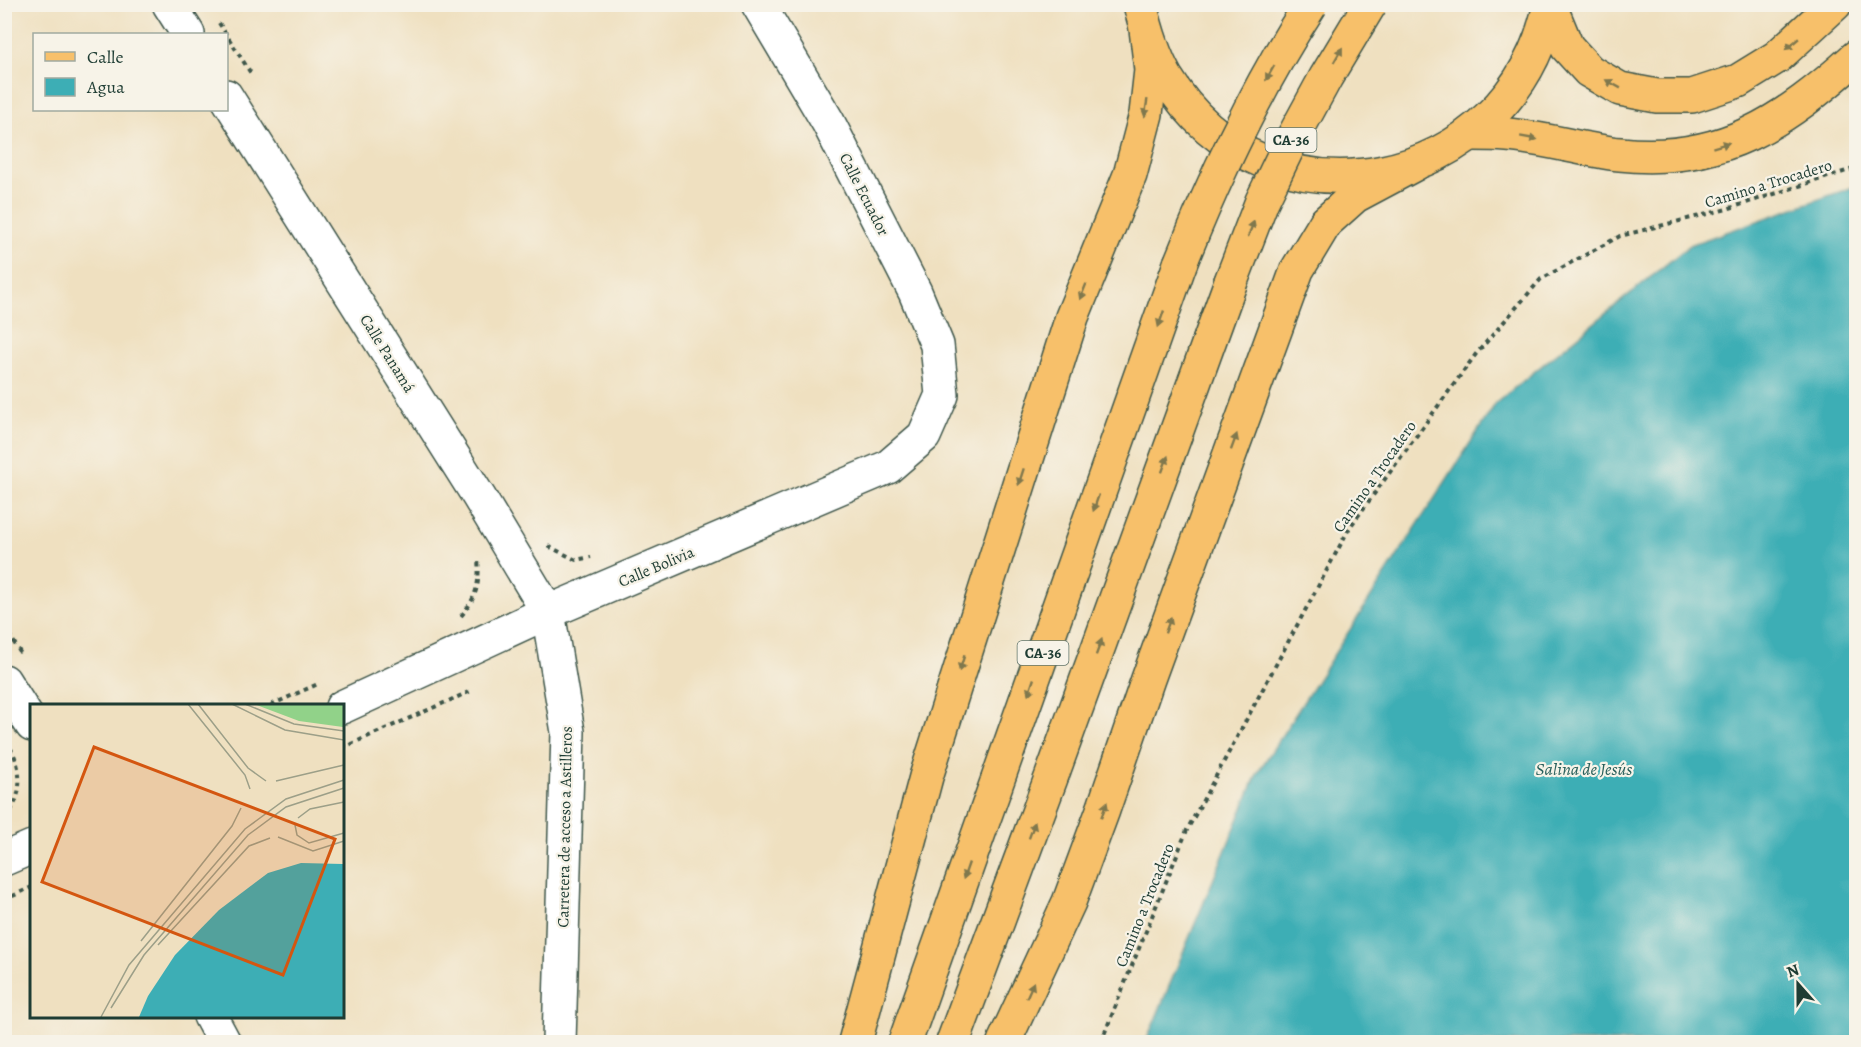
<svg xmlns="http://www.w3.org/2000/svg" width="1861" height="1047" font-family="Alegreya,serif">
  <rect width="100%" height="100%" fill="#f7f3e8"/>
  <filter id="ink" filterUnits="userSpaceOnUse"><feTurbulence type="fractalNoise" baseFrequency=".0167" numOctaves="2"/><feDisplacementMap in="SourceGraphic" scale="12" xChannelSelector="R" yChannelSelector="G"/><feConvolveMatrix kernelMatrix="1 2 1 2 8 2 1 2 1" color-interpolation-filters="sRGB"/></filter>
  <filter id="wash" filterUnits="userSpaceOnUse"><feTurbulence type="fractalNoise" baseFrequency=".008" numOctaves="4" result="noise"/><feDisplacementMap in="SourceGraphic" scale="24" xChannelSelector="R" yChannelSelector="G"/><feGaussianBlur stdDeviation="1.35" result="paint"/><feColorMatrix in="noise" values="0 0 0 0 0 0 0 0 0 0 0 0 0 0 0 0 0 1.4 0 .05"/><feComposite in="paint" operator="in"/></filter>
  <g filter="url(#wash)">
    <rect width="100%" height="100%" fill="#efe0c0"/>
    <path fill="#3daeb5" stroke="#2e7674" stroke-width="1.5" d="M1856,186V1042H1146L1257,774L1496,403L1690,245Z"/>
  </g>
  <g filter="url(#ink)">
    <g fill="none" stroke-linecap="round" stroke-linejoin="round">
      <defs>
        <g id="minor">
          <path d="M169,4L188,34"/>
          <path d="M226,96L479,497L548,612L568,732L559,1042"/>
          <path d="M4,681L32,725"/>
          <path d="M342,707L548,612L888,467L924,436L942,395L937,345L915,292L828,122L758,4"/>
          <path d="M4,859L32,847"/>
          <path d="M210,1016L224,1042"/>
        </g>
        <g id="major">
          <path d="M1140,4C1146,30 1153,54 1166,77C1266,241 1512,192 1550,4"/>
          <path d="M1550,6L1567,47L1589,71L1620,89L1657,96H1692L1738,81L1777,57L1835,4"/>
          <path d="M1471,134C1483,134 1495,134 1507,135C1545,138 1582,150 1620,154C1721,165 1785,121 1856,57"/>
        </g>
        <g id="highway">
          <path d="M855,1042L926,777L1072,317L1130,175L1146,114L1151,70L1146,29"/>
          <path d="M905,1042L1180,264"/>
          <path d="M953,1042L1051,778L1230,284"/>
          <path d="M1004,1042L1069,902L1103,810L1148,679L1297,270L1326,222L1355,196L1415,164"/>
        </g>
      </defs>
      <use href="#minor" stroke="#3e5549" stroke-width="36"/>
      <use href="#major" stroke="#3e5549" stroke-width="36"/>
      <use href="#highway" stroke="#3e5549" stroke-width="36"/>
      <g stroke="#3e5549" stroke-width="4" stroke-dasharray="4.5 4.5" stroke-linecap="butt">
        <path d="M219,23L252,75"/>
        <path d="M548,546L576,560L591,557"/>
        <path d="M461,616C477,597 480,583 478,559"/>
        <path d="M4,626L21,654"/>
        <path d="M271,705L320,683"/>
        <path d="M342,748L471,691"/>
        <path d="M4,818C23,801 23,770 11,749"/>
        <path d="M4,900L32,887"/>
        <path d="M1101,1042L1187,830L1350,527L1476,354L1541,279L1620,236L1727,209L1856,168"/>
      </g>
      <use href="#minor" stroke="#fff" stroke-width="33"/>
      <use href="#major" stroke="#f7c06b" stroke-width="33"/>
      <use href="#highway" stroke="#f7c06b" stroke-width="33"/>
      <defs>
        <g id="highway-bridge">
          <path d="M1180,264C1216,174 1258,85 1311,4"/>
          <path d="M1230,284L1262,201L1289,145L1326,77L1370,4"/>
        </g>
      </defs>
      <use href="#highway-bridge" stroke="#3e5549" stroke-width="36" stroke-linecap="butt"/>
      <use href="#highway-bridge" stroke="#f7c06b" stroke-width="33"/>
    </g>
    <defs><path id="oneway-solid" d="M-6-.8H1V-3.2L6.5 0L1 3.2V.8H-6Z" transform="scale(1.5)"/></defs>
    <g fill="#80784d">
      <use href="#oneway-solid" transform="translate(1792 44) rotate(140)"/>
      <use href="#oneway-solid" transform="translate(1338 55) rotate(-60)"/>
      <use href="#oneway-solid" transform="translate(1270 73) rotate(120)"/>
      <use href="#oneway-solid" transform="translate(1613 84) rotate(-151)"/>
      <use href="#oneway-solid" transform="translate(1146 108) rotate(99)"/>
      <use href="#oneway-solid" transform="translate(1529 138) rotate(10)"/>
      <use href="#oneway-solid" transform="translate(1721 145) rotate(-17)"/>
      <use href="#oneway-solid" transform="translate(1251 229) rotate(-69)"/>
      <use href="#oneway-solid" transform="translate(1083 292) rotate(112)"/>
      <use href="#oneway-solid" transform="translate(1161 319) rotate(109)"/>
      <use href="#oneway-solid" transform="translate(1234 442) rotate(-70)"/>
      <use href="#oneway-solid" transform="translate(1165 464) rotate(-70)"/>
      <use href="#oneway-solid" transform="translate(1021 477) rotate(108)"/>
      <use href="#oneway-solid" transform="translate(1096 503) rotate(109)"/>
      <use href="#oneway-solid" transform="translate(1168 625) rotate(-70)"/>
      <use href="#oneway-solid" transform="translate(1099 647) rotate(-70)"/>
      <use href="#oneway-solid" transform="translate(962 663) rotate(108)"/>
      <use href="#oneway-solid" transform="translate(1031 687) rotate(109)"/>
      <use href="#oneway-solid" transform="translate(1104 810) rotate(-70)"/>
      <use href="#oneway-solid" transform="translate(1032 830) rotate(-70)"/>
      <use href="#oneway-solid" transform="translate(966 871) rotate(109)"/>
      <use href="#oneway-solid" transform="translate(1030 990) rotate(-66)"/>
    </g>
  </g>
  <g text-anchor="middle" stroke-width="4.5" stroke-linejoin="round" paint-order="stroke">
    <g fill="#f7f3e8" stroke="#60746a" stroke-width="1.5">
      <rect x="1265.5" y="128" width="51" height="24" rx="4.5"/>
      <rect x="1017.5" y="641" width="51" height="24" rx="4.5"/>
    </g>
    <g font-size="15" font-weight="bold" fill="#1f3d34">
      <text x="1291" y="145">CA-36</text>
      <text x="1043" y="658">CA-36</text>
    </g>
    <g font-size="16" fill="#1f3d34" stroke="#f7f3e8">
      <text transform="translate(1768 183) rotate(-17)" y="6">Camino a Trocadero</text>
      <text transform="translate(865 194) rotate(63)" y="6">Calle Ecuador</text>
      <text transform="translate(388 353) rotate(58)" y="6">Calle Panamá</text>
      <text transform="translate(1374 476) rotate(-55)" y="6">Camino a Trocadero</text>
      <text transform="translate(656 566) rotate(-23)" y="6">Calle Bolivia</text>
      <text transform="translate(564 827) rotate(-89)" y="6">Carretera de acceso a Astilleros</text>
      <text transform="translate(1144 905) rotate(-68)" y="6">Camino a Trocadero</text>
    </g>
    <g font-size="18" font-style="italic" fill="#285f5b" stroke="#f7f3e8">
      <text x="1584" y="775">Salina de Jesús</text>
    </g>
  </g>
  <g transform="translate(30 704)">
    <rect width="314" height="314" fill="#efe0c0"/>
    <path d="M224,0H313V23L269,17Z" fill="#91d289"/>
    <path d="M271,159L313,160V313H109L118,292L145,251L189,206L238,169Z" fill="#3daeb5"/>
    <path fill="none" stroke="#9c9f88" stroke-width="1.5" d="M158,0L215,71L220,85M168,0L218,64L236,77M202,0L255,26L314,36M215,0L264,20L314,27M246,77L314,61M268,114L280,105L314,98M265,121L267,131L279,139L314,129M248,133L283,147L314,137M111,237L202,122L211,104M128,241L219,142L240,134M81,304L114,251L218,131L256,103L314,84M71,313L99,261L215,125L256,95L314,76"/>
    <path fill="#d45610" fill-opacity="0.15" stroke="#d45610" stroke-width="3" d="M64,43L305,135L253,271L12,178Z"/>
    <rect width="314" height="314" fill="none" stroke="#1f3d34" stroke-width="3"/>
  </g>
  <rect width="1861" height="1047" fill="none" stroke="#f7f3e8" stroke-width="24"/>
  <rect x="33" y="33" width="195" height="78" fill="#f7f3e8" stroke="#a1aaa0" stroke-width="1.5"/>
  <rect x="45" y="52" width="30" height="9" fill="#f7c06b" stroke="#a1aaa0" stroke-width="1.5"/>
  <text x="87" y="63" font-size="18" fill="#1f3d34">Calle</text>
  <rect x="45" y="78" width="30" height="18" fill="#3daeb5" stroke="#a1aaa0" stroke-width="1.5"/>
  <text x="87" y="93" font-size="18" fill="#1f3d34">Agua</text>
  <g transform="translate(1798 984) rotate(339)" stroke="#f7f3e8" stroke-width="4.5" paint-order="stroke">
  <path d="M0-4.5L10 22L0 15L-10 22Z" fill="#1f3d34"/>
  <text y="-9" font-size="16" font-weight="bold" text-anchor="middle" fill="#1f3d34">N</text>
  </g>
</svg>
